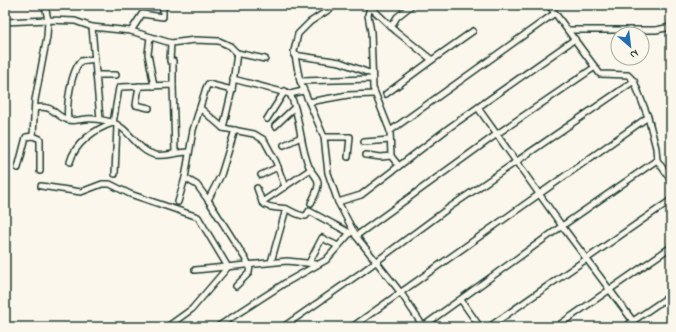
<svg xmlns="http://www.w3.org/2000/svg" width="676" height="332" font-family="'Indie Flower',sans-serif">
  <rect width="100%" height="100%" fill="#fbf7ec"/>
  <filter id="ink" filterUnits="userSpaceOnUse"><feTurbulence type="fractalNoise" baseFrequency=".025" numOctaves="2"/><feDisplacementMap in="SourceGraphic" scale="8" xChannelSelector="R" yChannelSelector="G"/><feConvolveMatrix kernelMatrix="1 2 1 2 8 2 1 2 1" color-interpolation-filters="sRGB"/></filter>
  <g filter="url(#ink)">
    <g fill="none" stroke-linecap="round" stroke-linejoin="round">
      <defs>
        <g id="street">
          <path d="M336,5L310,22L298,34L294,51L300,81L324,137L328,173L338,202L356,236L401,293L423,326"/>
          <path d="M368,5L396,31L432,60L473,31"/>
          <path d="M549,5L600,74L628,75L634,81L648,117L656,148L657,160L671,180"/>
          <path d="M370,7L368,15L371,32L373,88L390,131L391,156L399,166"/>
          <path d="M5,22L48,20L75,21L92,27L131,31L171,43L195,40L219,41L230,46L237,53L265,59"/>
          <path d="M92,27L100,119"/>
          <path d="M391,27L397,17L412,5"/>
          <path d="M568,30H656L671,27"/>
          <path d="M131,31L142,14L163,17V5"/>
          <path d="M150,37L148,54L154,86"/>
          <path d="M171,43L170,61H173V85"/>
          <path d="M294,55L340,62L372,74"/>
          <path d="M96,75H116"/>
          <path d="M233,79L290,94L303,91"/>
          <path d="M300,81L372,79"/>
          <path d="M139,86L136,105L149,108"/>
          <path d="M290,94C301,116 299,145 310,169C313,174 317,177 318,182C319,189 314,197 311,203"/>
          <path d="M386,94L432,60"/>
          <path d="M309,102L348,95L374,94"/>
          <path d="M35,108C54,104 54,116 68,120C74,122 80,119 86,119C94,118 103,120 111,122C129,127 137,151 155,155C166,157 177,152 188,152"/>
          <path d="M200,108L223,128L254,134L264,140L276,162L285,187"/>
          <path d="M478,108L562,226L633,321L671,295"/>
          <path d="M267,119L285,91"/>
          <path d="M68,120C66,106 71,71 81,61L95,59"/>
          <path d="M275,126L294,108"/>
          <path d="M223,128L232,90L237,53"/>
          <path d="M390,131L555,13"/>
          <path d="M33,136L35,100L47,37L48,20L45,5"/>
          <path d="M324,137H350L348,157"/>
          <path d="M364,142L390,140"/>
          <path d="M284,145L301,137"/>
          <path d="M366,155L381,157L391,156"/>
          <path d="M70,162C75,143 95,129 113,123L119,88L121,87L173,85L175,152"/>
          <path d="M18,168L26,137L33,136L40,139V171"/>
          <path d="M311,169L262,202C267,209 279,207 287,209C293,212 299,216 306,216L309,211L350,233"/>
          <path d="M115,174L117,125"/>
          <path d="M261,175L278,167"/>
          <path d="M185,178L197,185L208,200L250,266L249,273L236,286"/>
          <path d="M41,186L81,192L102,184H110L130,194L198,217L228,267L192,309L167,327"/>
          <path d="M257,188L262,202"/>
          <path d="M208,200L221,175L235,130"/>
          <path d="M178,202L185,178L193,130L206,88L208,84L232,90"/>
          <path d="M338,202L361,195L450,127L575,39"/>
          <path d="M356,236L497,134L595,67"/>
          <path d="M271,262L286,209"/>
          <path d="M309,263L322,238L338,246"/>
          <path d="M195,270L287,261L316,264"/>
          <path d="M461,300L480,327"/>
          <path d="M217,327L285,283L326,260L350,233L354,231"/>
          <path d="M283,327L362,272L450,207L634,81"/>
          <path d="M352,327L648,117"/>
          <path d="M422,327L562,226L657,160"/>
          <path d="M489,327L671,200"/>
          <path d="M556,327L671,247"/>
          <path d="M625,327L633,321"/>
        </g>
      </defs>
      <use href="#street" stroke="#1f3d34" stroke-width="8"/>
      <use href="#street" stroke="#fbf7ec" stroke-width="5"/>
    </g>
  </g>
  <rect width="676" height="332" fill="none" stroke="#fbf7ec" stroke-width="20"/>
  <rect x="10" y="10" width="656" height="312" fill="none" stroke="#1f3d34" stroke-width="1.5" filter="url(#ink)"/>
  <g transform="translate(630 46) rotate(152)"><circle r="19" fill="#fbf7ec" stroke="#a3ada2"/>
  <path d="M0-3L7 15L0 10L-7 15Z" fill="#1f6fb2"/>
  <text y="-6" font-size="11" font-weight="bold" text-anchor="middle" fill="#1f3d34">N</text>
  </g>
</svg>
